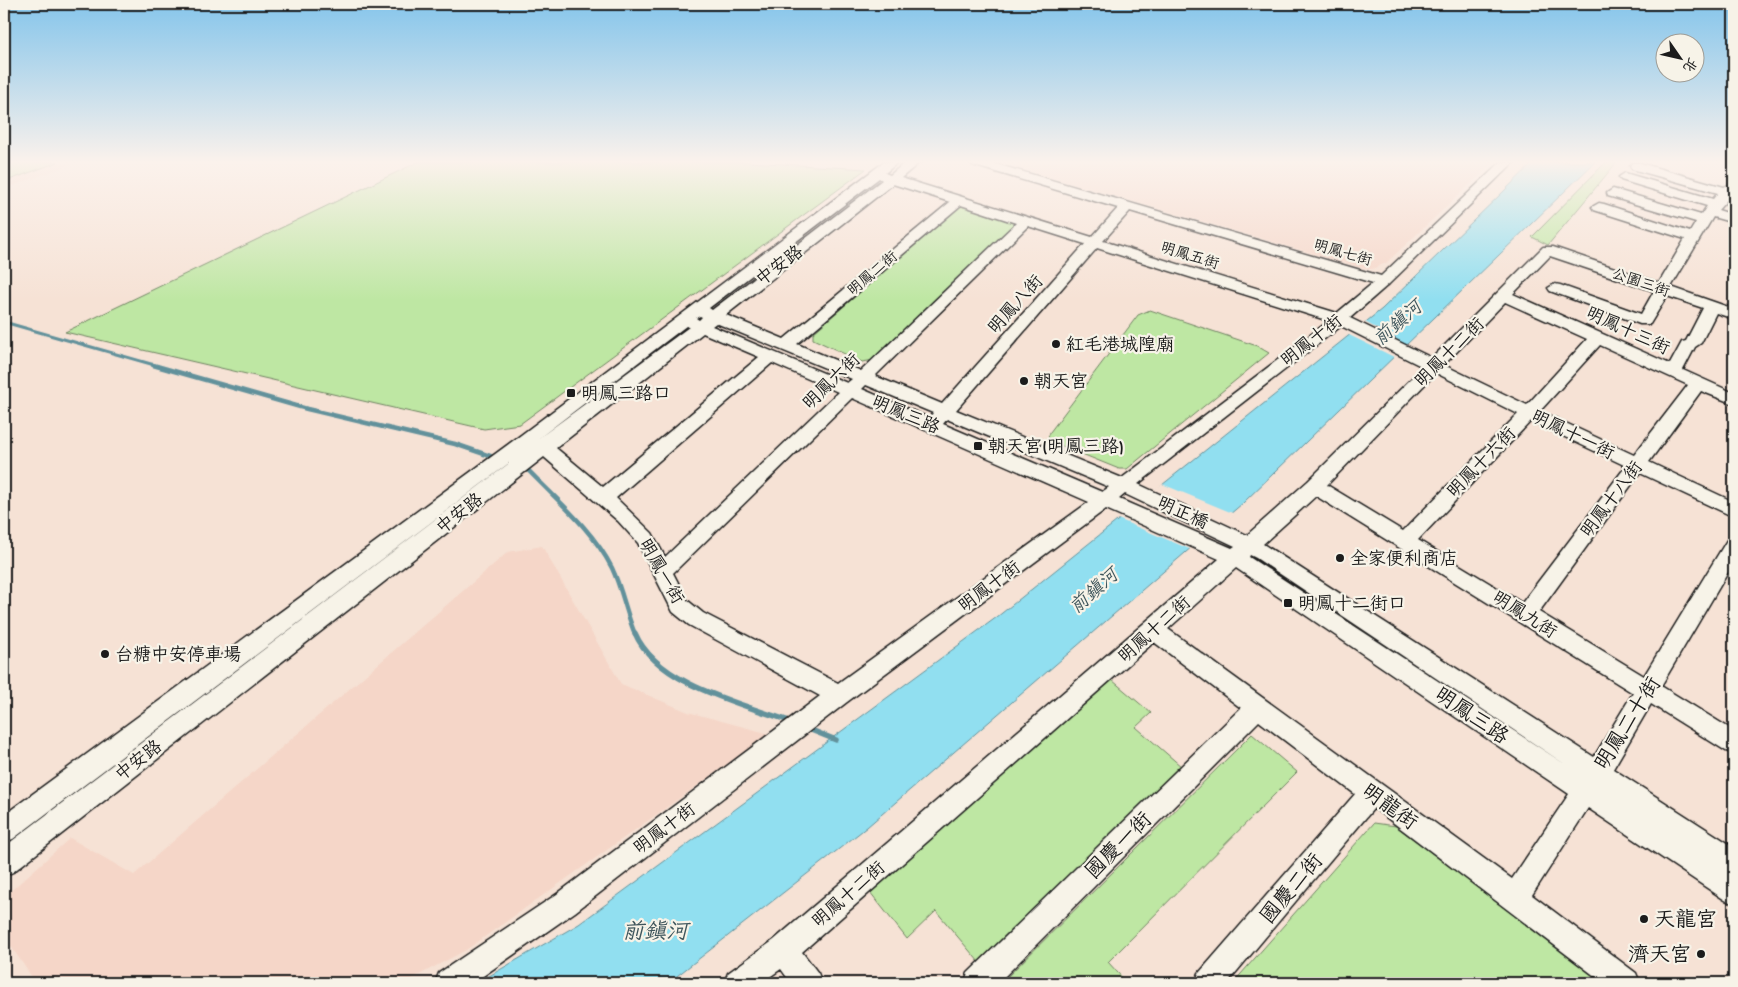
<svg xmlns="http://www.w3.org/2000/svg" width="1738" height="987" font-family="'Gochi Hand','LXGW WenKai TC',sans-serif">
  <rect width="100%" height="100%" fill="#f6e2d5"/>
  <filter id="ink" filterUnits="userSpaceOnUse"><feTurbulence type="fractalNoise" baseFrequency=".02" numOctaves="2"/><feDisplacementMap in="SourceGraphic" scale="10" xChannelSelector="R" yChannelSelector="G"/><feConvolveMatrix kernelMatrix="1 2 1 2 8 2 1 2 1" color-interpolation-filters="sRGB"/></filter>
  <g filter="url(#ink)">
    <g fill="#f5d6c8">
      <path d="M4,162H78L4,189Z"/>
      <path d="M996,162H1494L1386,263L1372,269L1359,267Z"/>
      <path d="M542,546L621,684L688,712L770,734L466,950L404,983H36L4,936V897L70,838L134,875L508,552Z"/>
    </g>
    <g fill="#bee7a3" stroke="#6d8260">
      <path d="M4,162H58L4,182Z"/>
      <path d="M418,162H748L866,169L520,424L484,429L65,332Z"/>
      <path d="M1606,162H1617L1548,245L1532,237Z"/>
      <path d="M969,205L1016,220L1017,224L874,360L862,362L813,339V333L960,206Z"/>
      <path d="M1150,310L1257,346L1269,353L1127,469H1119L1050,441L1048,438L1050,432L1138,315Z"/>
      <path d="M1112,680L1151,713L1136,727L1182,767L979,962L936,911L907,939L866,887Z"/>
      <path d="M1252,734L1297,772L1108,962L1127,983H1001Z"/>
      <path d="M1374,823L1396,826L1603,983H1233Z"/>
    </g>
    <path fill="#91dff0" stroke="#62919b" d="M1534,162H1595L1243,503L867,827L668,983H477L579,924L997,617L1382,309Z"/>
    <g fill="#f6e2d5">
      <path d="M1363,321L1409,346L1396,358L1347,334Z"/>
      <path d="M1162,484L1235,514L1192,550L1118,519Z"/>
    </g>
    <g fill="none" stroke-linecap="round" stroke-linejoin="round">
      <path stroke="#62919b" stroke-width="3" d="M4,322L158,366"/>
      <g stroke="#62919b" stroke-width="4.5">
        <path d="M153,365L307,409L455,444L496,458"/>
        <path d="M522,468L529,471C558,501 593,530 612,568C622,589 626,613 635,634"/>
      </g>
      <g stroke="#62919b" stroke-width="5.5">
        <path d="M635,633C657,685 743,704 792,722"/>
        <path d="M806,728L836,740"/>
      </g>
      <defs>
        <path id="minor" d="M884,162H898L885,173L890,175L906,162H920L901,178L1092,237L1118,208L972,165L970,162H989L1381,276L1501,162H1514L1389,284L1350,318L1432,358L1543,247H1553L1659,283L1685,239L1594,210L1592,207L1599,203L1604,204L1690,232L1696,222L1608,196L1607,193L1613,189L1701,215L1707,206L1621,180L1619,177L1625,173L1713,199L1718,193L1632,169L1630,166L1632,163H1640L1724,187L1734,182V192L1718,210L1734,215V223L1713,217L1671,287L1734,309V319L1716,313L1701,343L1695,347L1683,370L1734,393V404L1701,391L1649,462L1734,502V517L1640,473L1539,612L1644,676L1727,540L1734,538V562L1661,686L1734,731V754L1726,751L1651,704L1613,769L1734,847V875L1731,874L1734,876V904L1725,900L1588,808L1532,895L1636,973L1640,983H1604L1374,808L1227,983H1195L1199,973L1355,794L1259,721L998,983H964L968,973L1241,708L1154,642L802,952L818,973L822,983H791L781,969L761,983H724L728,973L774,940L1219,559L1106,509L847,702L575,912L473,983H435L439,973L557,894L820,696L689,625L673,612L638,543L618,521L544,457L13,872L4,876V847L529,448L13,839L4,842V815L521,435ZM879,178L882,180L712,310L709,308ZM893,184L950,202L784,339L726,315ZM961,205L1016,223L861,371L797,344ZM1130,211L1373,283L1337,313L1103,241ZM1028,226L1085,244L942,404L875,376ZM1097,248L1329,321L1122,478L956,410ZM1550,256L1654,291L1641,314L1560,285L1555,284L1548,288L1550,291L1640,324H1650L1667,296L1703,308L1686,341L1682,342L1670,364L1513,294ZM1505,302L1587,339L1527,405L1444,365ZM700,316L702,317L699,320L696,318ZM716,323L852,379L847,383L712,326ZM686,326L689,327L539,438ZM1341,326L1423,367L1308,481L1247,535L1138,484ZM703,333L759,357L603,487L556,448ZM1600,345L1688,385L1634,455L1540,411ZM772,363L838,392L665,557L652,533L616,498ZM1436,373L1518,414L1403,531L1327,485ZM866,385L933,413L929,418L862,389ZM852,398L1089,502L838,683L703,613L687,600L673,573ZM947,419L1109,487L1102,492L943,424ZM1531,421L1626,466L1522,603L1418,540ZM1125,494L1235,546L1232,548L1119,499ZM1316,496L1633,693L1594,757L1263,544ZM1250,555L1256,558L1566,765L1249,557ZM1236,568L1569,794L1512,879L1168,629Z"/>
      </defs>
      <use href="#minor" stroke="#1c1c1c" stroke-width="3"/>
      <use href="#minor" fill="#f7f3e8" fill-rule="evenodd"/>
    </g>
  </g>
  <linearGradient id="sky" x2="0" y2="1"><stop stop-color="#85c5eb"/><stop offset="0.54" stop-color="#fbf2ec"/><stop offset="1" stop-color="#fbf2ec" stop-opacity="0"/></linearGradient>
  <rect width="1738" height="300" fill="url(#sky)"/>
  <g fill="#1c1c1c" stroke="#f7f3e8" stroke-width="2">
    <circle cx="1056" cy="344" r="5"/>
    <circle cx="1024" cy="381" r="5"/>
    <rect x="566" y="388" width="10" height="10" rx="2.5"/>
    <rect x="973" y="441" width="10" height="10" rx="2.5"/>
    <circle cx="1340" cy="558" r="5"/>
    <rect x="1283" y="598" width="10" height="10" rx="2.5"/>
    <circle cx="105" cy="654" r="5"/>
    <circle cx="1644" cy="919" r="5"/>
    <circle cx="1701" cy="954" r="5"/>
  </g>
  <g text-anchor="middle" stroke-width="4.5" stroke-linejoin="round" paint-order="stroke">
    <g font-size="15" fill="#1c1c1c" stroke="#f7f3e8">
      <text transform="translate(1343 252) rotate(16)" y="5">明鳳七街</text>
      <text transform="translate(1190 255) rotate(17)" y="5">明鳳五街</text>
      <text transform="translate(872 273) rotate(-40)" y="5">明鳳二街</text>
      <text transform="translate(1641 282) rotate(19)" y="5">公園三街</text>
    </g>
    <g font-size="18" fill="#1c1c1c" stroke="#f7f3e8">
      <text transform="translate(779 265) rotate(-37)" y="6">中安路</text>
      <text transform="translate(1015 304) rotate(-48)" y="6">明鳳八街</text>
      <text transform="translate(1628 330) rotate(25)" y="6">明鳳十三街</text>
      <text transform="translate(1311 340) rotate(-38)" y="6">明鳳十街</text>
      <text transform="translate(1449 352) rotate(-45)" y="6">明鳳十二街</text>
      <text transform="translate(831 381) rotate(-44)" y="6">明鳳六街</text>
      <text transform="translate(906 414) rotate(23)" y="6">明鳳三路</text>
      <text transform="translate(1573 434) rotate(26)" y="6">明鳳十一街</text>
      <text transform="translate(1481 462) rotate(-46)" y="6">明鳳十六街</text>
      <text transform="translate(1611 499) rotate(-53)" y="6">明鳳十八街</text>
      <text transform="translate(1183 512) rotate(24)" y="6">明正橋</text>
      <text transform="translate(459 513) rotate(-38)" y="6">中安路</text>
      <text transform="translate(662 571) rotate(60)" y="6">明鳳一街</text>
      <text transform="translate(989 586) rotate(-37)" y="6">明鳳十街</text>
      <text transform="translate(1525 614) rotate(32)" y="6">明鳳九街</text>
      <text transform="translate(1154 629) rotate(-42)" y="6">明鳳十二街</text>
      <text transform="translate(138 760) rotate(-38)" y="6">中安路</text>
      <text transform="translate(664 828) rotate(-37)" y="6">明鳳十街</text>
      <text transform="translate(848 894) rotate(-41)" y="6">明鳳十二街</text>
    </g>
    <g font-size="18" fill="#1c1c1c" stroke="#f7f3e8" text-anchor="start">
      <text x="1066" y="350">紅毛港城隍廟</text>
      <text x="1034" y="387">朝天宮</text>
      <text x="581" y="399">明鳳三路口</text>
      <text x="988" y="452">朝天宮(明鳳三路)</text>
      <text x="1350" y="564">全家便利商店</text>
      <text x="1298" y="609">明鳳十二街口</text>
      <text x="115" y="660">台糖中安停車場</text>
    </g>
    <g font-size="19" font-style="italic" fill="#3f565c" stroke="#f7f3e8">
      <text transform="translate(1397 322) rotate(-41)" y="7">前鎮河</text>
      <text transform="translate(1093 590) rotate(-41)" y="7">前鎮河</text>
    </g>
    <g font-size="21" fill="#1c1c1c" stroke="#f7f3e8">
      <text transform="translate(1472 715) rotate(34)" y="7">明鳳三路</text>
      <text transform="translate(1627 723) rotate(-58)" y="7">明鳳二十街</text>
      <text transform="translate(1390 806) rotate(36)" y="7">明龍街</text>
      <text transform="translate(1118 845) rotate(-45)" y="7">國慶一街</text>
      <text transform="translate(1291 888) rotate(-50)" y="7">國慶二街</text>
    </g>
    <g font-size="21" fill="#1c1c1c" stroke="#f7f3e8" text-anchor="start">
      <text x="1654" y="926">天龍宮</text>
      <text x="1691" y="961" text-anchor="end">濟天宮</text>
    </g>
    <g font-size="22" font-style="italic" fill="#3f565c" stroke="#f7f3e8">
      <text x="655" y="938">前鎮河</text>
    </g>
  </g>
  <rect width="1738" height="987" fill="none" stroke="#f7f3e8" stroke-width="20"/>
  <rect x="10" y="10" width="1718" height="967" fill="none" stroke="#1c1c1c" stroke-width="2" filter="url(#ink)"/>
  <g transform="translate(1680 58) rotate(124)"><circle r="24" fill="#f7f3e8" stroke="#9f9d96"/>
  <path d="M0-4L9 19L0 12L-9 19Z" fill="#1c1c1c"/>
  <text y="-8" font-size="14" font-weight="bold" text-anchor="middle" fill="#1c1c1c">北</text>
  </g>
</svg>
